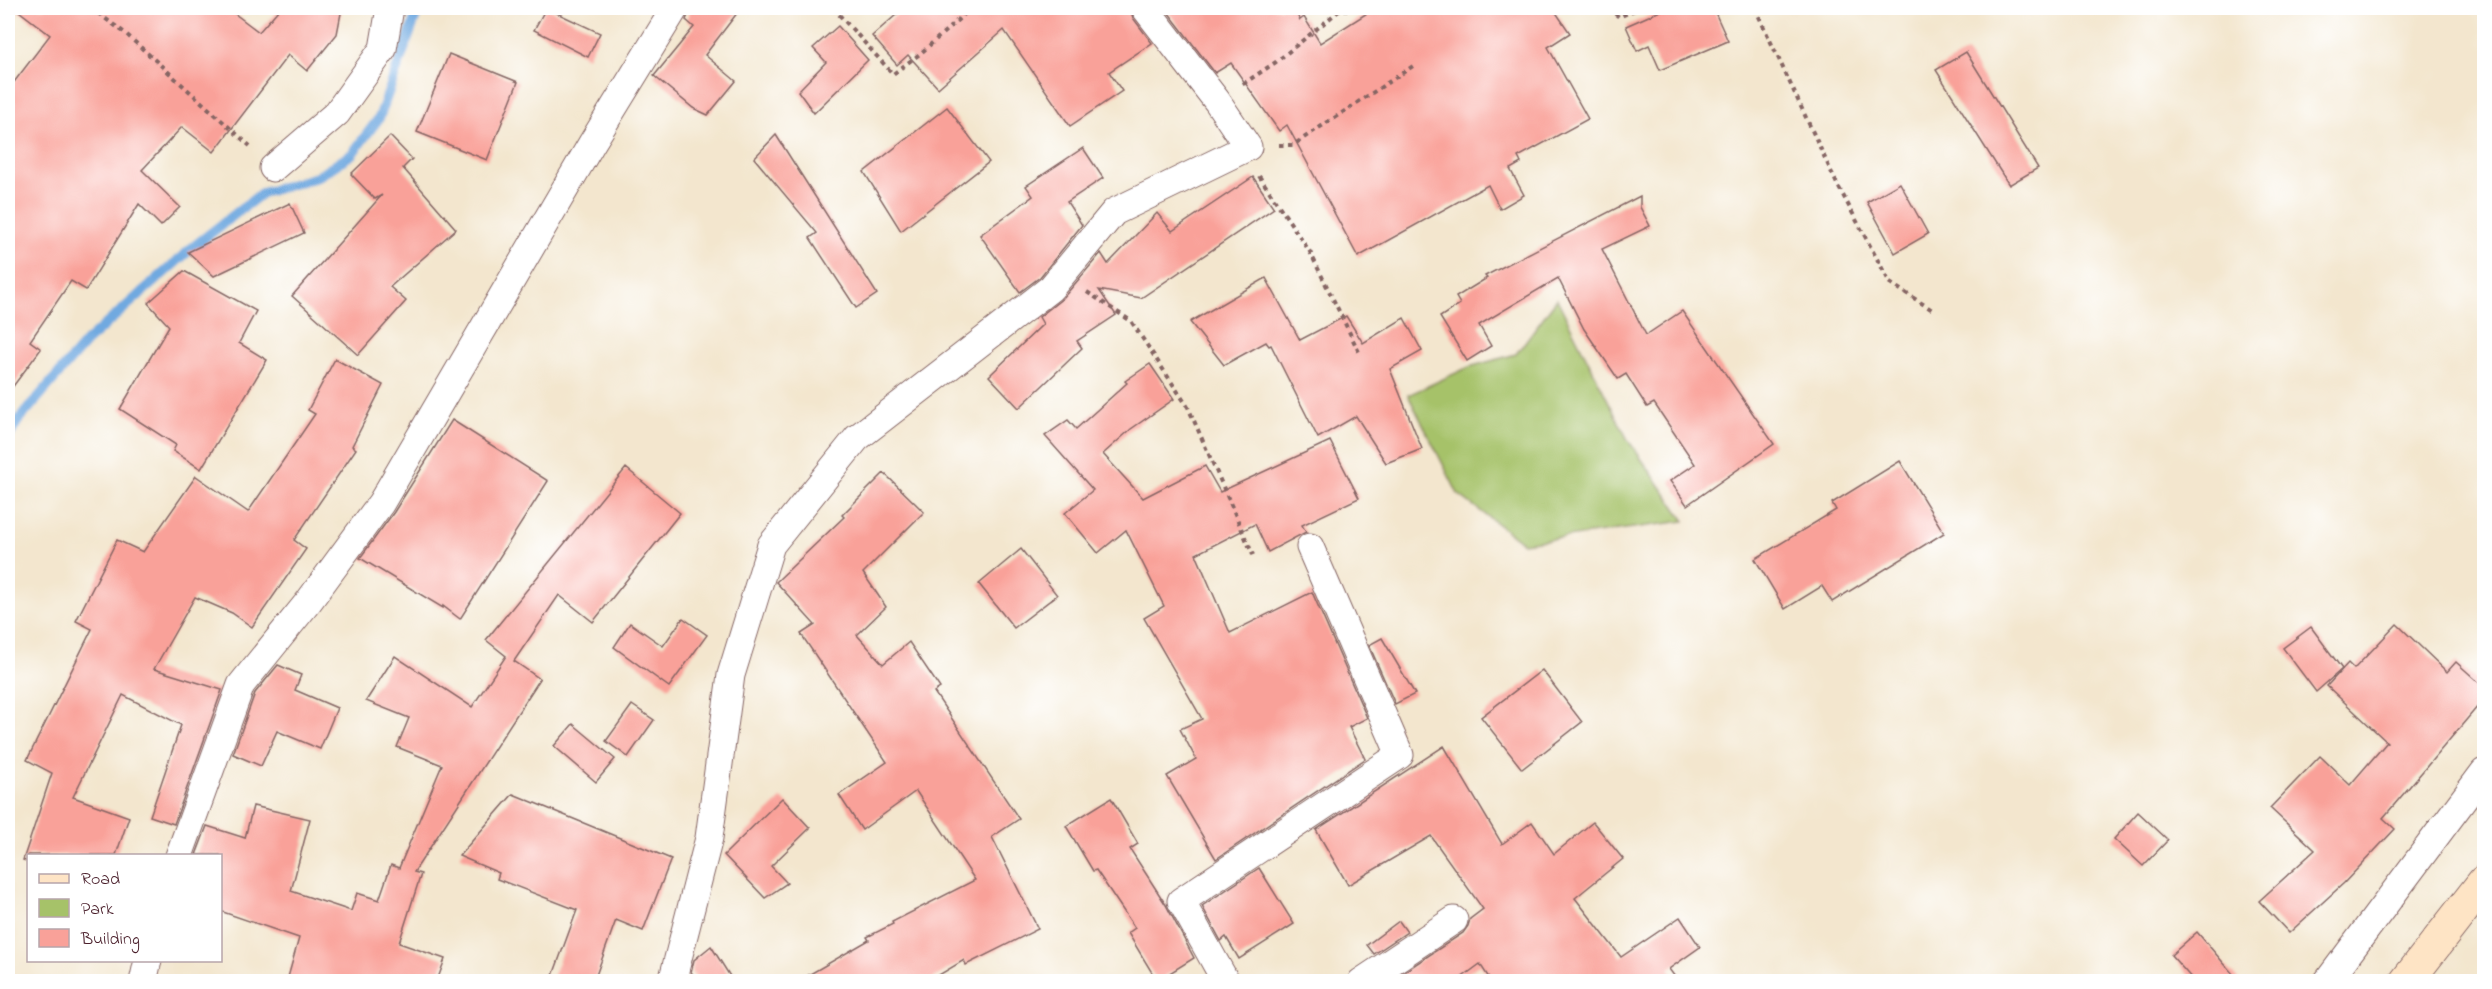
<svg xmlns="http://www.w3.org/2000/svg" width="2492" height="989" font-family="'Indie Flower',sans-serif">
  <rect width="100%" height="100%" fill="#fff"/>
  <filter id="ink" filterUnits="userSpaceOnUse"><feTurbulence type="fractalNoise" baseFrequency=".0167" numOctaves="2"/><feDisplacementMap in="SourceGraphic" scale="12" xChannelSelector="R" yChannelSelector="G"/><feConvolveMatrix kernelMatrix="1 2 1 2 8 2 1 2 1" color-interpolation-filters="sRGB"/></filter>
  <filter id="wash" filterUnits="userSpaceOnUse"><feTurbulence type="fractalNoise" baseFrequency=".008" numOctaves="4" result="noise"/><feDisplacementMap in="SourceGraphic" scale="24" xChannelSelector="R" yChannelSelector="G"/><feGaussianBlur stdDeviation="1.35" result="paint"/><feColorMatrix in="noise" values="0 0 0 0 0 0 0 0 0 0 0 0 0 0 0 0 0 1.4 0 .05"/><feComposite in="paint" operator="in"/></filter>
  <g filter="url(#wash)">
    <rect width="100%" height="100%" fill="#f3e6ce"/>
    <path fill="#a6c269" stroke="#78704a" stroke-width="1.5" d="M1557,299L1628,440L1685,521L1523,543L1458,494L1408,395L1469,367L1516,354Z"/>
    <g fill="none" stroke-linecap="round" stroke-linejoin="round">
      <path stroke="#70a9e0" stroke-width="10" d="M8,438L17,422L86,342L193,247L262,193L317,177L352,154L379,118L416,16L417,8"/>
    </g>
    <g id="blocks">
      <g fill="#f9a199">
        <path d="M15,8H227L259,32L280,8H342L337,34L307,71L288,55L214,152L182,127L142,170L180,207L161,226L139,204L86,290L71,281L30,341L41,349L8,393V118L15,103L8,97V90L50,35Z"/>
        <path d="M546,8L600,33L588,57L534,30Z"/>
        <path d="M691,8H741L705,55L736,81L708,115L693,108L654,76L694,27L686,20Z"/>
        <path d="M904,8H1130L1133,18L1152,43L1109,72L1122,91L1070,126L1004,30L938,88L908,55L897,65L872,36Z"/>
        <path d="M1165,8H1293L1300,20L1304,17L1320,43L1375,8H1553L1570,33L1548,47L1588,119L1518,157L1521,163L1510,169L1524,195L1500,209L1488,185L1358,257L1287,125L1279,131L1231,63L1215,73Z"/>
        <path d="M1667,8H1713L1728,41L1660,70L1649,45L1637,51L1626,26Z"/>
        <path d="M838,26L868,60L814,113L798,91L826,62L813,48Z"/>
        <path d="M1966,52L2038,168L2009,185L1936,70Z"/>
        <path d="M449,54L518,82L487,160L417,132Z"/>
        <path d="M947,107L989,162L901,231L864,172Z"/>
        <path d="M776,135L877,294L856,308L810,238L817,233L754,158Z"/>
        <path d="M390,136L412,159L403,168L456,229L390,287L406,301L358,355L292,296L382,195L375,199L351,174Z"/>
        <path d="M1083,148L1103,178L1067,202L1082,225L1040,277L1020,292L980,235L1033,196L1026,186Z"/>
        <path d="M1253,177L1274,208L1141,298L1099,290L1116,315L1077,341L1082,348L1019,408L989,376L1043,324L1039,317L1063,298L1101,253L1108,264L1157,213L1172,231Z"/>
        <path d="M1900,183L1928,234L1895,253L1867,202Z"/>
        <path d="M1640,196V207L1650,226L1602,249L1646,335L1682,311L1774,444L1687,505L1670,481L1695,464L1654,403L1647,407L1626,374L1618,379L1584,329L1558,278L1479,325L1491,346L1467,361L1440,317L1460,304L1456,297L1487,278L1485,276Z"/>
        <path d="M290,203L304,233L214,276L188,252Z"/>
        <path d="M184,271L256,311L239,343L267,360L201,469L173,451L176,445L120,409L169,326L148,303Z"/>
        <path d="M1266,278L1300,340L1346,316L1363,343L1404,318L1422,351L1390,369L1422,449L1386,463L1356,416L1318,438L1271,345L1269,346L1266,342L1224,365L1190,322Z"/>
        <path d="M335,359L383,385L352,446L356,449L294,540L306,549L252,627L232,613L195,597L154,669L222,690L174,824L150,816L181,725L123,695L73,797L129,817L116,855H28V862L23,860L52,773L27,760L92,629L76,621L117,540L143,552L196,476L248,512L315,414L308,410Z"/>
        <path d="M1150,364L1174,399L1131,429L1103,454L1143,498L1205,466L1220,492L1330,441L1359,498L1302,525L1306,532L1268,552L1255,524L1196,554L1230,633L1312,592L1367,718L1349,727L1365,759L1216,859L1167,776L1196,759L1180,729L1202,719L1144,618L1164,606L1126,530L1098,553L1065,513L1093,490L1045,436L1068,420L1076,429L1127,383L1125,381Z"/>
        <path d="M452,420L548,481L460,619L443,606V608L360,558L394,512Z"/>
        <path d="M1900,461L1944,533L1832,602L1822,586L1785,609L1755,559L1836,510L1832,503Z"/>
        <path d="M626,468L680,513L593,622L559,595L514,661L540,679L414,872L421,874L399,943L445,959L437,981H287L299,938L220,911V855H196L207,826L245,838L253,806L310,819L291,891L351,911L357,893L379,900L391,865L399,868L442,765L397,747L409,718L366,701L395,656L472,707L506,656L486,640Z"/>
        <path d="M884,473L924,512L863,573L886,607L857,635L883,664L909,642L940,688L934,692L1019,819L992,837L1038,929L966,965L964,960L929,981H798L869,940L867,937L893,924L892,922L975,880L916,791L862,830L839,795L887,762L801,634L815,625L776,582L844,517L842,515Z"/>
        <path d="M1021,549L1057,595L1014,628L979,584Z"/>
        <path d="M683,618L707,635L669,687L614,647L630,623L663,646Z"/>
        <path d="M2397,624L2447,672L2456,662L2484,687V699L2383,818L2395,829L2344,883L2289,933L2259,901L2315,850L2270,808L2320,756L2350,785L2387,742L2327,686L2348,663L2354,669Z"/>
        <path d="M2311,627L2342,669L2316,692L2283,648Z"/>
        <path d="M1382,638L1415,694L1395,704L1369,645Z"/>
        <path d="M278,665L301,675L295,690L337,708L320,749L277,731L261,766L233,754L255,693Z"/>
        <path d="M1542,670L1582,722L1522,769L1481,717Z"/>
        <path d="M632,705L654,720L628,757L606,741Z"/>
        <path d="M573,724L615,759L596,782L554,746Z"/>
        <path d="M1444,746L1502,844L1532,822L1554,854L1593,822L1623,859L1575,898L1621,957L1680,917L1700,947L1669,969L1678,981H1491L1480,964L1457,981H1390L1463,933L1468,926L1470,919L1483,909L1431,836L1348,885L1316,830Z"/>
        <path d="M513,794L671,859L643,931L616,920L594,981H551L577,910L497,879L499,873L459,856Z"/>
        <path d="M782,798L810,828L771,866L787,883L765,898L724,855Z"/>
        <path d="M1111,798L1138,844L1130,849L1166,905L1194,958L1157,981L1128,933L1135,928L1096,870L1093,871L1066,826Z"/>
        <path d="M2138,812L2168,840L2143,866L2114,839Z"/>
        <path d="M1259,868L1294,924L1239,959L1226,937L1221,941L1202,906Z"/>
        <path d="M1399,921L1407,932L1374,954L1367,945Z"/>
        <path d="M2197,932L2239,981H2194L2171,955Z"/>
        <path d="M711,946L733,981H698L691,972L694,960Z"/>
      </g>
    </g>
  </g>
  <g filter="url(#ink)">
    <use href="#blocks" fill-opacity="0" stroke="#856564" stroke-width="1.5"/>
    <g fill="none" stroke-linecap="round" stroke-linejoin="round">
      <defs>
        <g id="minor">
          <path d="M273,168L337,113L383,49L390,8"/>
          <path d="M179,856L241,685L309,601L381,503L592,143L675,8"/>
          <path d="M143,982L148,960"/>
          <path d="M672,982L709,838L731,675L771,545L857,438L1051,288L1114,212L1248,147L1217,101L1145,8"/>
          <path d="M1226,982L1181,901L1400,755L1310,547"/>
          <path d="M1361,982L1454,920"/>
          <path d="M2327,982L2484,772"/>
        </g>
        <path id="secondary" d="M2406,982L2484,882"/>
      </defs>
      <use href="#minor" stroke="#856564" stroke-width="29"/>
      <use href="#secondary" stroke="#856564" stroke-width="35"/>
      <g stroke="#856564" stroke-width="4" stroke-dasharray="4.5 4.5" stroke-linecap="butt">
        <path d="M91,8L125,33L250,146"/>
        <path d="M833,8L893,74L921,53L971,8"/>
        <path d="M1608,8L1619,17L1639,8"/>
        <path d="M1755,8L1837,184L1890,283L1934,311"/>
        <path d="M1243,84L1276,62L1340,10H1359L1363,8"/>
        <path d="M1279,145H1293L1416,64"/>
        <path d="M1259,176L1310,252L1359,352"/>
        <path d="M1087,292L1131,321L1188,407L1253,555"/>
      </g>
      <use href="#minor" stroke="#fff" stroke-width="27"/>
      <use href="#secondary" stroke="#fee4c5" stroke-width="33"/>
    </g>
  </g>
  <rect width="2492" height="989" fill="none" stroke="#fff" stroke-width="30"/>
  <rect x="27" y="854" width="195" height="108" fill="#ffffff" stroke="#b7a5aa" stroke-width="1.5"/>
  <rect x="39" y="874" width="30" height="9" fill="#fee4c5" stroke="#b7a5aa" stroke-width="1.5"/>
  <text x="81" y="884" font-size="18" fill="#4a1f2b">Road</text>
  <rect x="39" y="899" width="30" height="18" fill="#a6c269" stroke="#b7a5aa" stroke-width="1.5"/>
  <text x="81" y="914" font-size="18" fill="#4a1f2b">Park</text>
  <rect x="39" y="929" width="30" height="18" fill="#f9a199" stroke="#b7a5aa" stroke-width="1.5"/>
  <text x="81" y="944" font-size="18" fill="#4a1f2b">Building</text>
</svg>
